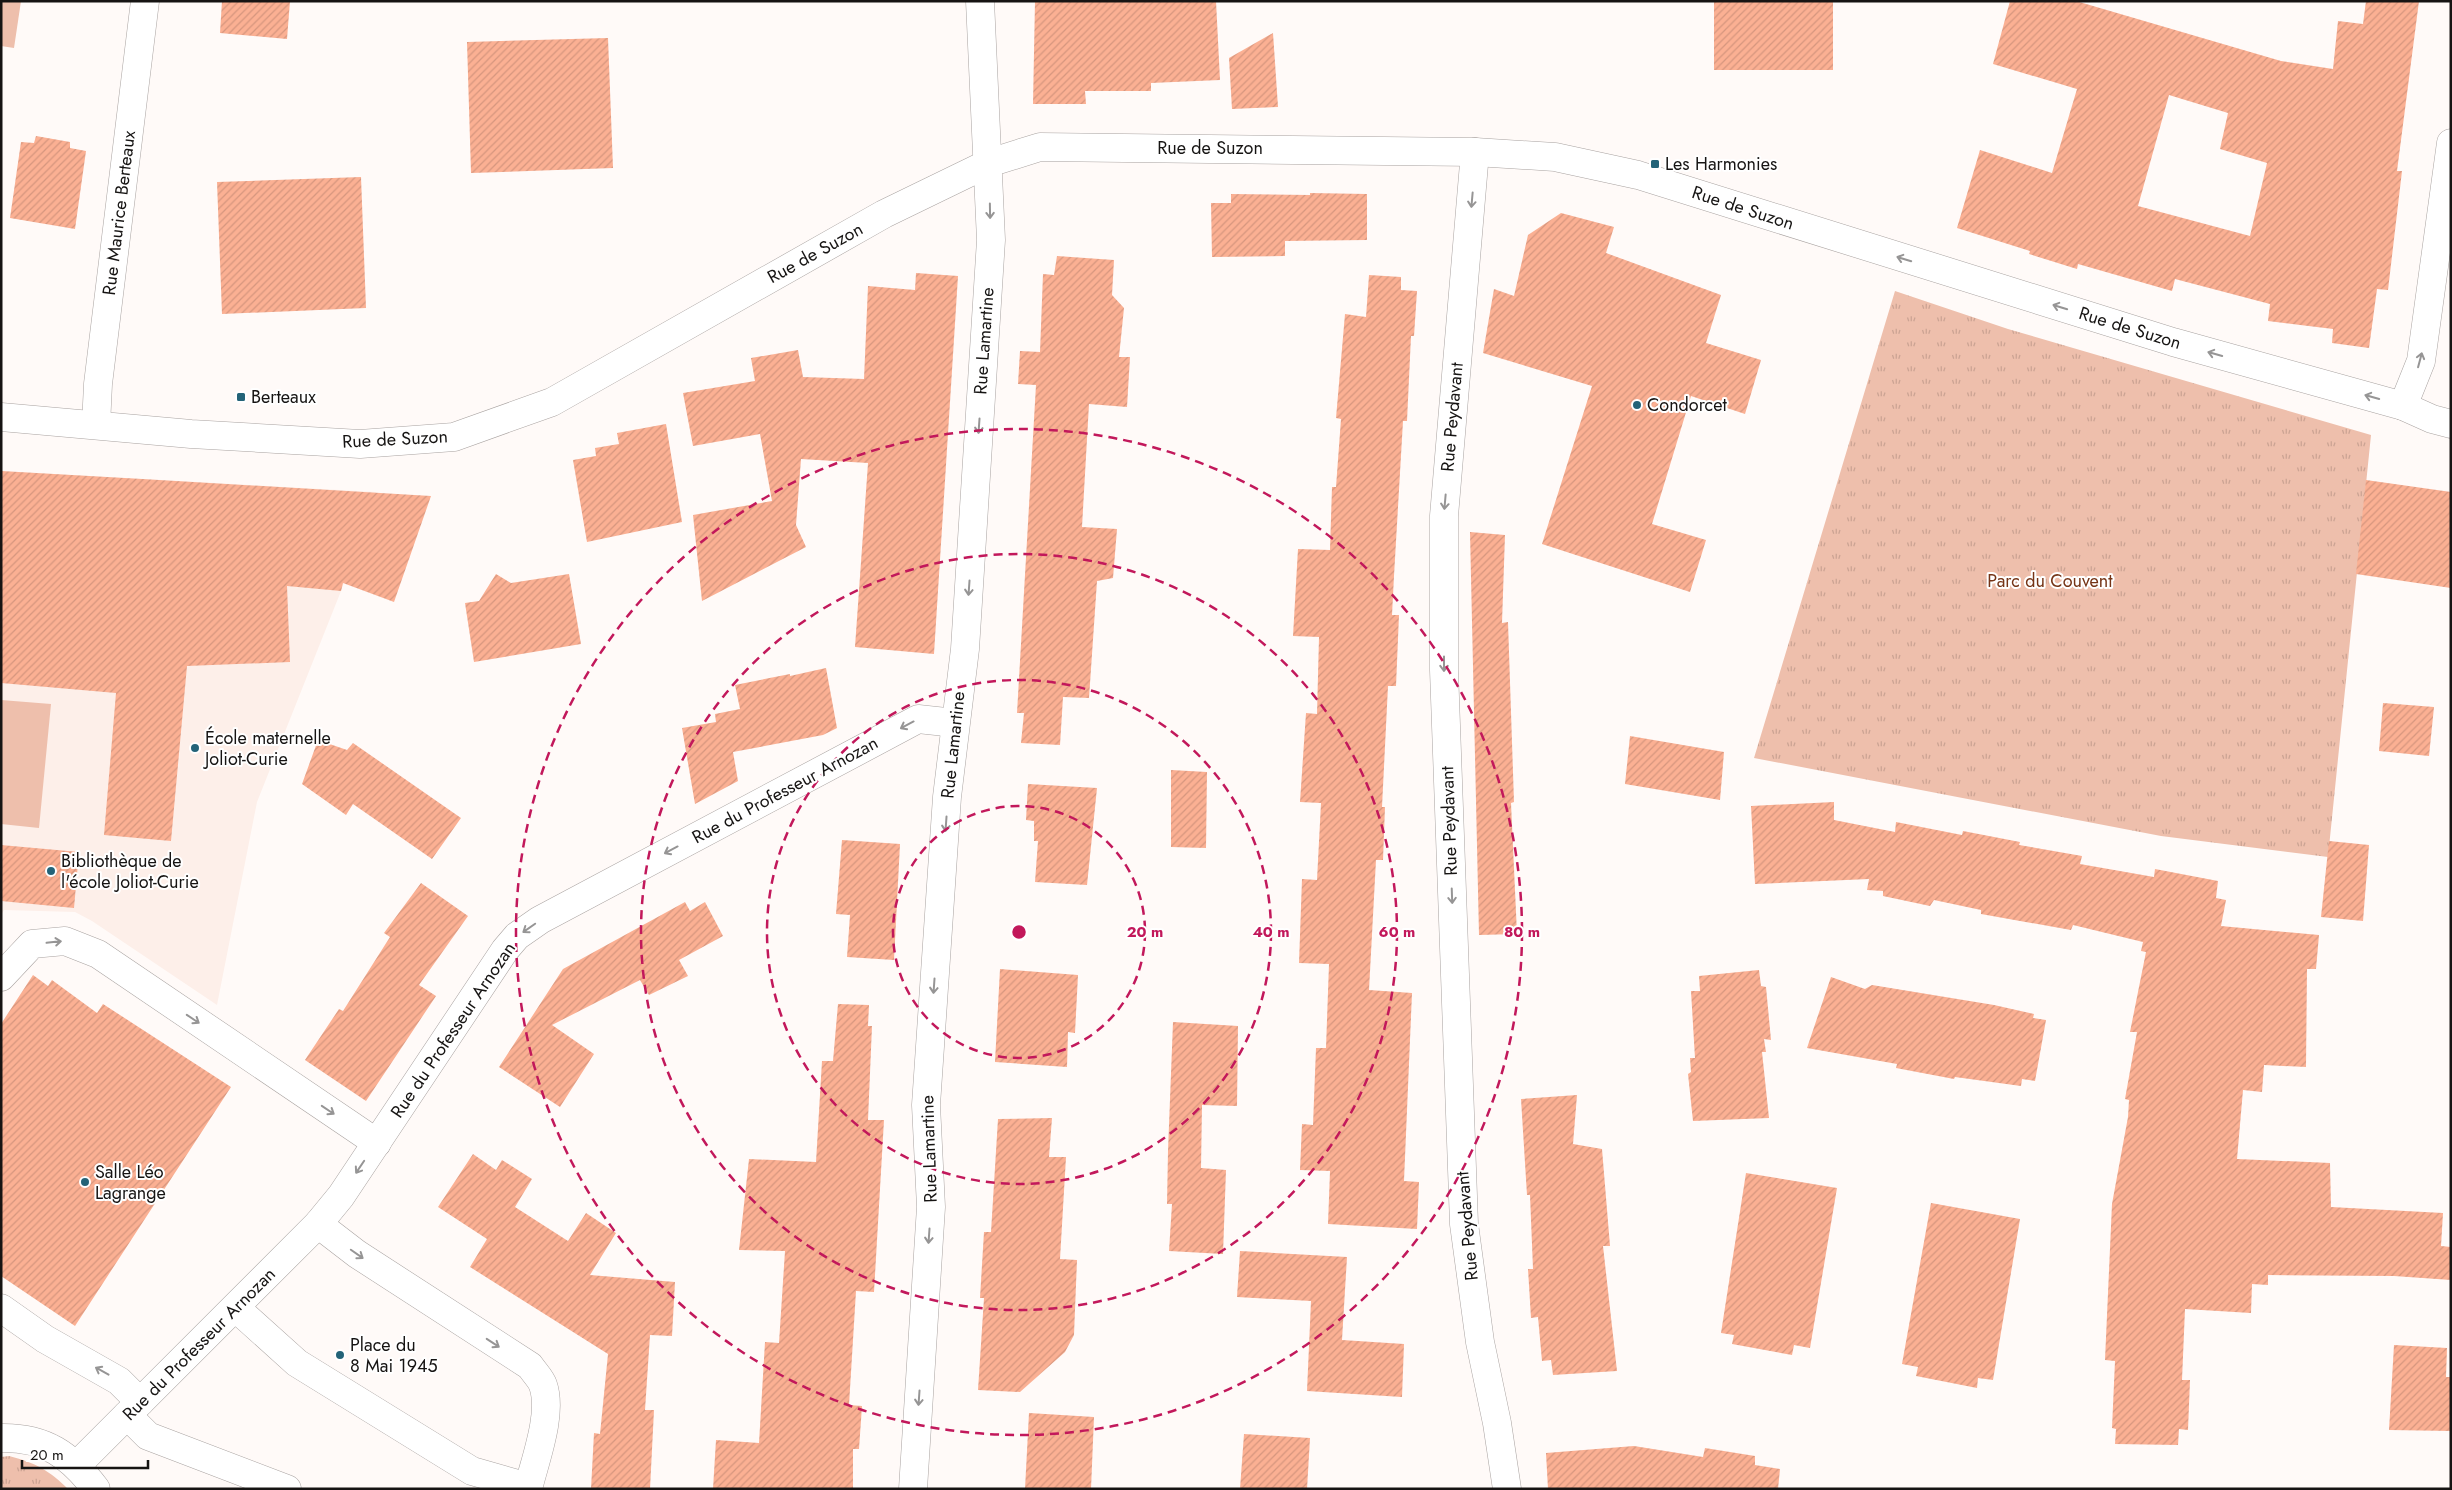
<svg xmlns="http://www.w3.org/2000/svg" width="2452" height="1490" font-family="Jost,sans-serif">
  <defs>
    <pattern id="grass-tufts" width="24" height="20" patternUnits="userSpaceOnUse" patternTransform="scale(1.25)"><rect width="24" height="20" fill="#eebfac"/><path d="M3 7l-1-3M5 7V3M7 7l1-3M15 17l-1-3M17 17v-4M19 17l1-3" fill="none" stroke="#cba393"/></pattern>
    <pattern id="building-hatch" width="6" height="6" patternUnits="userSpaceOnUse" patternTransform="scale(1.25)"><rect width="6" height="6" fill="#fbb093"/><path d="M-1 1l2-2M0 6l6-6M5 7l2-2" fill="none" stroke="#d6967e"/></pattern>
  </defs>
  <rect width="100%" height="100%" fill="#fffaf8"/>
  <path fill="#fdefe9" d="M1,471L376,492L341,591L257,802L217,1005L92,921L75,912L4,910L1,915Z"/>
  <g fill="url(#grass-tufts)">
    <path d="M1895,291L2008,329L2371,435L2328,857L2161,836L1754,758Z"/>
    <path d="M9,1456C34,1462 50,1471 68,1489H1V1457Z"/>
  </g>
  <g fill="#eebfac">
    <path d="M1,1H21L14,48L1,46Z"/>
    <path d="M1,700L51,704L39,828L1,824Z"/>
  </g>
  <g fill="url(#building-hatch)" fill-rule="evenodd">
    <path d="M222,1H290L287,39L220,33Z"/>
    <path d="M1035,1H1216L1220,80L1151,83V91H1085L1086,104H1033Z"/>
    <rect x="1714" y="1" width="119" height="69"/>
    <path d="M2010,1H2076L2281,61L2333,69L2338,21L2363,24L2366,1H2419L2397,171H2402L2388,290L2377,289L2369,348L2332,343L2333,329L2268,321L2270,304L2175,279L2172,291L2078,264L2077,269L2029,254L2030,251L1957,228L1980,150L2052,173L2077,89L1993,64ZM2169,95L2228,113L2220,149L2267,163L2250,236L2138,206Z"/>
    <path d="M1273,33L1278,107L1232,109L1229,58Z"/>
    <path d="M608,38L613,168L471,173L467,42Z"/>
    <path d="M36,136L70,142V148L86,151L75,229L10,218L21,142L34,143Z"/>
    <path d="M361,177L366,308L222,314L217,182Z"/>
    <path d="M1310,193L1367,194V240L1285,241V256L1212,257L1211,203H1231V194L1310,195Z"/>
    <path d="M1561,213L1614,227L1606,253L1721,295L1706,343L1761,360L1745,414L1691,396L1652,524L1706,540L1690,592L1542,544L1592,386L1483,353L1494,289L1514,296L1528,235Z"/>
    <path d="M1057,256L1114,260L1112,295L1124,308L1119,357H1130L1127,407L1089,404L1082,527L1117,529L1113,578L1097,581L1089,698L1063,697L1060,745L1021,743L1024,713H1017L1036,385L1018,384L1020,351L1040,352L1043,274L1054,275Z"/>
    <path d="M916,273L958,276L934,654L855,647L868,463L801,459L796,525L806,547L702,601L693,515L772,501L760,434L693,446L683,393L755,381L751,358L798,350L803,377L864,379L868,286L915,290Z"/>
    <path d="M1369,275L1401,277V290L1417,291L1414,336H1411L1407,421H1403L1394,576L1392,615H1399L1396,686H1388L1382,807H1385L1383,860H1376L1369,990L1412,993L1404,1181L1419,1182L1417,1229L1328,1224L1330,1171L1300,1170L1302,1124L1313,1125L1316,1048H1326L1329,964L1299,963L1302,879L1317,880L1321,803L1300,802L1306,713L1317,714L1319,637L1293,636L1298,549L1330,550L1332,487H1336L1341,419L1336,418L1345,314L1366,317Z"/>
    <path d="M666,424L682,522L587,542L573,460L596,456L595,448L619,444L617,433Z"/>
    <path d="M1,471L142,479L431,496L394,602L343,583L341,591L287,586L290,662L187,666L171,841L104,835L116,693L1,683Z"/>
    <path d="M2366,480L2451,492V588L2356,574Z"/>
    <path d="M1470,532L1505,535L1502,623L1508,622L1514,802L1511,803L1517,934L1479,935Z"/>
    <path d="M496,574L511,583L569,574L581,644L474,662L465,603L479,601Z"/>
    <path d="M826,668L837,728L823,735L733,752L738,781L695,804L682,728L716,722L715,714L740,709L735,685L790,674V676Z"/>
    <path d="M2383,703L2434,707L2429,756L2379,751Z"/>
    <path d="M1630,736L1724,752L1720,800L1625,784Z"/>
    <path d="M318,740L347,750L353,743L461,818L432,859L353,804L346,815L302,784Z"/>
    <path d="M1171,770L1207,772L1206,848L1171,847Z"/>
    <path d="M1028,784L1097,788L1087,885L1035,882L1038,841H1034V821L1026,820Z"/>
    <path d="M1834,802V820L1895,832L1896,822L1962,835L1963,831L2020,842L2019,845L2082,856L2080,864L2154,877L2155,869L2218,881L2216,898L2226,900L2221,926L2319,935L2316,969H2307L2306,1067L2264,1065L2262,1092L2243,1090L2237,1159L2330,1163L2331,1207L2443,1213L2441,1246L2451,1247V1280L2394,1276L2268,1275V1285L2252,1284L2251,1313L2185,1309L2182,1380H2190L2188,1430L2179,1429L2178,1445L2115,1444L2116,1429L2112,1428L2115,1361L2105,1360L2112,1204L2128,1117L2129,1100L2125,1099L2137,1032H2130L2146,952L2141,951L2143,942L2073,925L2071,930L1981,914V910L1934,900L1930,906L1883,896V891L1867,890L1869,879L1755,884L1751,806Z"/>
    <path d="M842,840L900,844L894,960L847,957L850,915L836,914Z"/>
    <path d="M2329,841L2369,845L2363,921L2321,917Z"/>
    <path d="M1,845L79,852L74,908L1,901Z"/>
    <path d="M421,883L468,916L419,985L436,996L366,1101L305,1060L339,1009L343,1011L390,937L384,933Z"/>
    <path d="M685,902L690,911L705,902L723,936L679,960L688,976L649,995L640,980L552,1025L594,1054L560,1107L499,1067L563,969Z"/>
    <path d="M1000,969L1078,975L1075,1033L1068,1032L1067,1067L995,1062Z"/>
    <path d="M1759,970L1761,986L1766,987L1771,1040L1764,1039L1766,1052H1762L1769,1118L1693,1121L1688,1074L1691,1072L1690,1058H1695L1691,991H1700L1699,976Z"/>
    <path d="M33,975L48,986L52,980L97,1013L103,1004L231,1087L75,1326L1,1276V1024Z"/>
    <path d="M1831,977L1865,989L1872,985L1994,1005L2034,1014L2033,1018L2046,1020L2035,1081L2022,1079L2021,1086L1955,1077L1954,1079L1896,1068L1897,1064L1807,1048Z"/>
    <path d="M838,1004L869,1005L868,1026H872L868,1120H884L874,1292L856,1291L849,1405L862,1406L859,1449H853V1489H713L716,1440L759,1443L765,1342L779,1343L785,1251L739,1250L749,1159L816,1162L822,1061H833Z"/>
    <path d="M1173,1022L1238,1026L1237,1106L1202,1105L1201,1168L1226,1170L1223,1254L1169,1251L1172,1204H1167L1168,1151Z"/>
    <path d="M1577,1095L1573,1144L1602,1149L1610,1246H1603L1617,1371L1553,1375L1551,1360L1542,1361L1538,1317L1531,1318L1528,1269H1533L1530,1195H1527L1521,1099Z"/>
    <path d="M1052,1118L1049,1157H1066L1060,1259L1077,1260L1074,1335L1065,1352L1020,1392L978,1390L984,1298H980L984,1232H991L998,1119Z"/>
    <path d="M473,1154L496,1170L502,1160L532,1179L515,1207L568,1241L586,1213L616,1233L590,1275L675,1282L672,1336L650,1335L645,1410H654L650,1489H591L594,1433L600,1434L608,1354L470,1267L487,1239L438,1207Z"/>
    <path d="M1746,1173L1837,1188L1810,1348L1794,1345L1792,1355L1732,1344L1734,1335L1721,1333Z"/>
    <path d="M1931,1203L2020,1219L1993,1380L1978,1378L1977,1388L1916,1376L1918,1367L1902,1364Z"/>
    <path d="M1240,1251L1347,1257L1342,1340L1404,1344L1402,1397L1307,1391L1311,1301L1237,1297Z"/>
    <path d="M2394,1345L2447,1348L2446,1377H2451V1431L2389,1430Z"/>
    <path d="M1029,1413L1094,1417L1091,1489H1025Z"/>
    <path d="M1244,1434L1310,1438L1307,1489H1240Z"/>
    <path d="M1634,1446L1703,1457L1705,1448L1755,1456V1465L1780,1469L1778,1489H1548L1546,1453Z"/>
  </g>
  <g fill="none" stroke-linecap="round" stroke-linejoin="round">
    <defs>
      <g id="minor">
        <path d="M1475,152L1444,516V670L1464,1224L1480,1342L1497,1423L1507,1489"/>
        <path d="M2403,406L2421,361L2451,143"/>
        <path d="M1,417L191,434L360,444L454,437L552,402L884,214L989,163L1040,147L1475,152L1555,157L1638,175L2173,342L2403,406L2432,419L2451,424"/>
        <path d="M96,425L98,384L145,1"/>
        <path d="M1,977L32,944L65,941L98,954L377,1143"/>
        <path d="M318,1224L357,1254L530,1366C534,1372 541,1379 543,1385C553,1414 535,1460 528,1489"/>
        <path d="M1,1308L45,1339L119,1381L140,1402"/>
        <path d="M236,1308L297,1363L472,1471L528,1487"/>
        <path d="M127,1415L148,1436L287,1489"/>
        <path d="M1,1438C45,1437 70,1455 96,1489"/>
        <path d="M77,1465L318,1224L341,1196L505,950L517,936L540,920L918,719L955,723"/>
        <path d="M913,1489L931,1207L926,1105L947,797L965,649L991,240L980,1"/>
      </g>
    </defs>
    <use href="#minor" stroke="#a9a3a1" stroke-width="29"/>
    <use href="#minor" stroke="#fff" stroke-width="28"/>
  </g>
  <defs><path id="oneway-shaft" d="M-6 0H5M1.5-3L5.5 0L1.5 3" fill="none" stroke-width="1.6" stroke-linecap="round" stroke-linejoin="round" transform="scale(1.25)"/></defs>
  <g stroke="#969595">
    <use href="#oneway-shaft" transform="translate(1472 200) rotate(95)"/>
    <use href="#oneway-shaft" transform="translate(990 211) rotate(89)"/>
    <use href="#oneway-shaft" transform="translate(1904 259) rotate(-163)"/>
    <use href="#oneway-shaft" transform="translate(2060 307) rotate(-163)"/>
    <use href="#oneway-shaft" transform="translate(2215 354) rotate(-164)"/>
    <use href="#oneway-shaft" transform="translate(2420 360) rotate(-75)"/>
    <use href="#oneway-shaft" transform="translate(2372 397) rotate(-164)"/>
    <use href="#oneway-shaft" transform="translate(979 426) rotate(94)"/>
    <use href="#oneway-shaft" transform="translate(1445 502) rotate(95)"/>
    <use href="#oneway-shaft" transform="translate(969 588) rotate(94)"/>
    <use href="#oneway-shaft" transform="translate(1444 664) rotate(90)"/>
    <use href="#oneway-shaft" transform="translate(907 725) rotate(152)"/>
    <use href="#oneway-shaft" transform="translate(946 824) rotate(94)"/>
    <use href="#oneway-shaft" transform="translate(671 850) rotate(152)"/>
    <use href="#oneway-shaft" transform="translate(1452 896) rotate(88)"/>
    <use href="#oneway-shaft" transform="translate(529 928) rotate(145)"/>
    <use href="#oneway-shaft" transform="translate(54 942) rotate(-6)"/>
    <use href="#oneway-shaft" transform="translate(934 986) rotate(94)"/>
    <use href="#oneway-shaft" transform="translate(193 1019) rotate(34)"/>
    <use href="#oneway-shaft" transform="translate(328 1110) rotate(34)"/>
    <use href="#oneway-shaft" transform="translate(360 1167) rotate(124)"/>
    <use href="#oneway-shaft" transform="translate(929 1236) rotate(94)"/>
    <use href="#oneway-shaft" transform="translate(357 1254) rotate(35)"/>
    <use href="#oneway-shaft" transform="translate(493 1343) rotate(33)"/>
    <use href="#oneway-shaft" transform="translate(102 1371) rotate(-151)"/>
    <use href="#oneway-shaft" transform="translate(919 1398) rotate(94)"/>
  </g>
  <g fill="none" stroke="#c2185b" stroke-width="2.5" stroke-dasharray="9 6">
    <circle cx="1019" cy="932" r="126"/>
    <circle cx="1019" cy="932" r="252"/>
    <circle cx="1019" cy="932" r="378"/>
    <circle cx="1019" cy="932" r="503"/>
  </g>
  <g fill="#236378" stroke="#fff" stroke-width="2">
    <rect x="1650" y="159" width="10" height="10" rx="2.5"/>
    <rect x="236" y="392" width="10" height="10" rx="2.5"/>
    <circle cx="1637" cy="405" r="5"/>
    <circle cx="195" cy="748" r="5"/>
    <circle cx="51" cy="871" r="5"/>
    <circle cx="85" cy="1182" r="5"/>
    <circle cx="340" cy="1355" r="5"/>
  </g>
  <g text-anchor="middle" stroke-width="4" stroke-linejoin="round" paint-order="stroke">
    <g font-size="18" fill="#161413" stroke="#fff">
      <text x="1210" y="154">Rue de Suzon</text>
      <text transform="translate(1743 208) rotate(18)" y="6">Rue de Suzon</text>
      <text transform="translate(119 213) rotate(-83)" y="6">Rue Maurice Berteaux</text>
      <text transform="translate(815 253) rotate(-29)" y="6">Rue de Suzon</text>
      <text transform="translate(2130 328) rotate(17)" y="6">Rue de Suzon</text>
      <text transform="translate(984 341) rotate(-86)" y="6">Rue Lamartine</text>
      <text transform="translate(1452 417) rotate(-85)" y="6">Rue Peydavant</text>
      <text transform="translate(395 439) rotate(-3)" y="6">Rue de Suzon</text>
      <text transform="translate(953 745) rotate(-84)" y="6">Rue Lamartine</text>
      <text transform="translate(785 790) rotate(-28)" y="6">Rue du Professeur Arnozan</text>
      <text transform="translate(1449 821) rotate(-92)" y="6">Rue Peydavant</text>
      <text transform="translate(453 1030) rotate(-56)" y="6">Rue du Professeur Arnozan</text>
      <text transform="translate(929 1149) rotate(-92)" y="6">Rue Lamartine</text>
      <text transform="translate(1467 1226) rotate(-95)" y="6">Rue Peydavant</text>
      <text transform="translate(199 1344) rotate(-45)" y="6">Rue du Professeur Arnozan</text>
    </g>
    <g font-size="18" fill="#161413" stroke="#fff" text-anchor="start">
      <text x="1665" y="170">Les Harmonies</text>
      <text x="251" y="403">Berteaux</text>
      <text x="1647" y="411">Condorcet</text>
      <text x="205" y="744">École maternelle<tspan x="205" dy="21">Joliot-Curie</tspan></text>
      <text x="61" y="867">Bibliothèque de<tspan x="61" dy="21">l'école Joliot-Curie</tspan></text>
      <text x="95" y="1178">Salle Léo<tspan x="95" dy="21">Lagrange</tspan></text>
      <text x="350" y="1351">Place du<tspan x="350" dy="21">8 Mai 1945</tspan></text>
    </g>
    <g font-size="18" fill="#753416" stroke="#fff">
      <text x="2050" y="587">Parc du Couvent</text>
    </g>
  </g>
  <circle cx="1019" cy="932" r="8" fill="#c2185b" stroke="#fff" stroke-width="2.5"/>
  <g font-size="15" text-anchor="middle" font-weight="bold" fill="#c2185b" stroke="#fff" stroke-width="4" stroke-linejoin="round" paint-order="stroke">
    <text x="1145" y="937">20 m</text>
    <text x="1271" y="937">40 m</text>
    <text x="1397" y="937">60 m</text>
    <text x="1522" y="937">80 m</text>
  </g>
  <rect width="2452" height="1490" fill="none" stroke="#161413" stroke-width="5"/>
  <path d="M22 1460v8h126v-8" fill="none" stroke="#161413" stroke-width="2.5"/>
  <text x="30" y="1460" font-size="15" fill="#161413" stroke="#ffffff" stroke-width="4" paint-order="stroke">20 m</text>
</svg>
